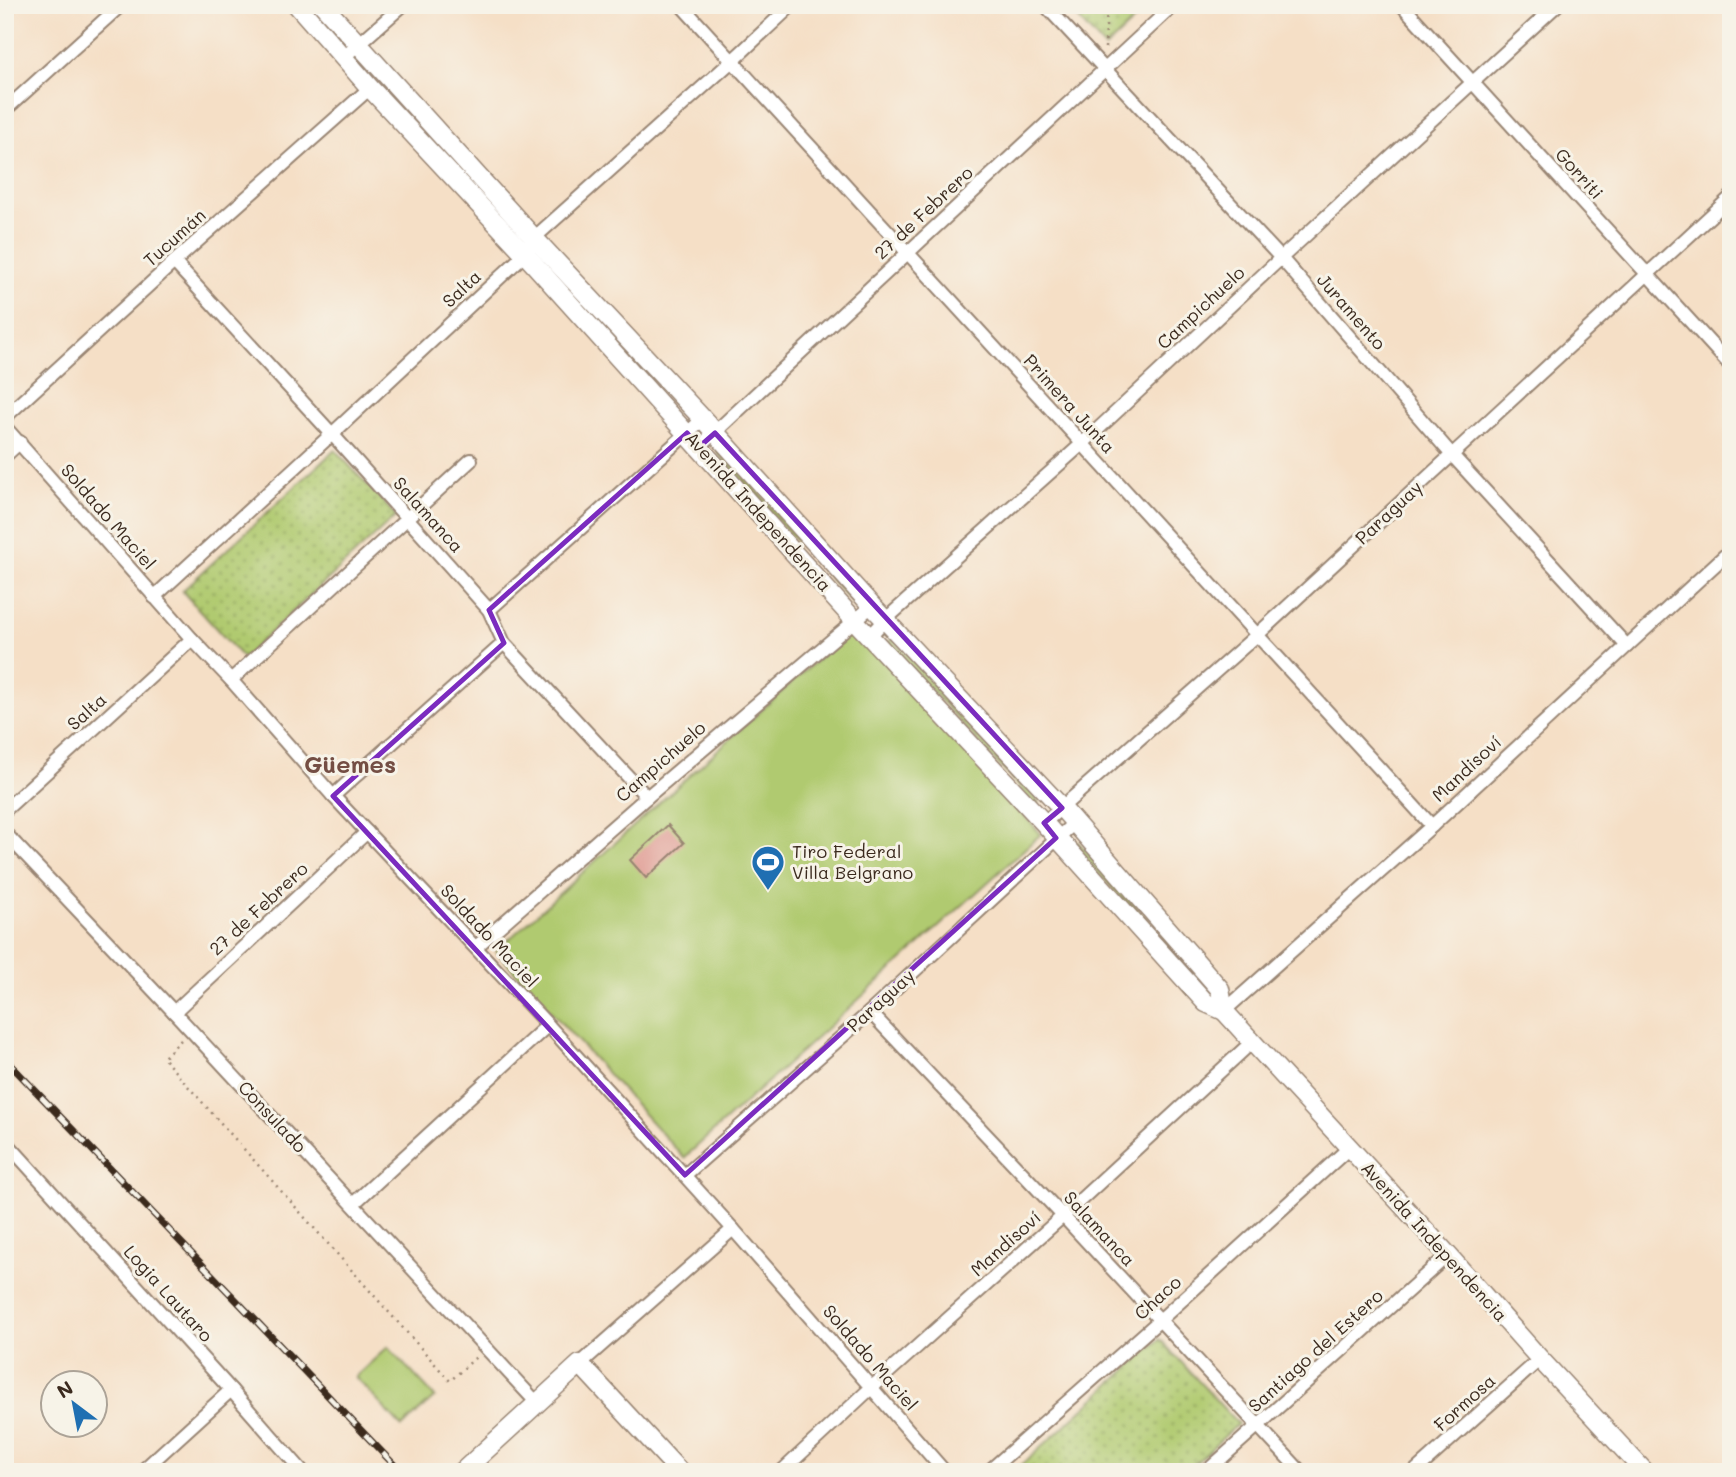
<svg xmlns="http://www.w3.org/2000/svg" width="1736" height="1477" font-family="Mali,sans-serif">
  <defs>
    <pattern id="grass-dots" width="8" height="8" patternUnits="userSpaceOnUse" patternTransform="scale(1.75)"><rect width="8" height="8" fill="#b0ca70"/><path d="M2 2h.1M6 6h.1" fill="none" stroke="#90a45b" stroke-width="1.8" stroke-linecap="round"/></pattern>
  </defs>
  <rect width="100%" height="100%" fill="#f7f3e8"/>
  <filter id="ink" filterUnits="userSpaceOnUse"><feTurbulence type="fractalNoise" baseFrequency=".0143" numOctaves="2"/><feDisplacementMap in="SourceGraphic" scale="14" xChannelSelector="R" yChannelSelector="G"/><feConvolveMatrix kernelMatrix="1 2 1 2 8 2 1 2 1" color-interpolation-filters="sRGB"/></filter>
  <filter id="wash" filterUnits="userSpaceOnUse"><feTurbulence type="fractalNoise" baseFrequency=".00686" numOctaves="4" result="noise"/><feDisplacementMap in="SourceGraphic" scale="28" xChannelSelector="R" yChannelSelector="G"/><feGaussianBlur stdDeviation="1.57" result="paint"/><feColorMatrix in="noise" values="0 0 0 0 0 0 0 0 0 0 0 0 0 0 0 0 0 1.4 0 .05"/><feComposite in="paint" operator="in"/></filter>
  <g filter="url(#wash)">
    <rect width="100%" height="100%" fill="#f5dfc6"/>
    <g fill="url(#grass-dots)" stroke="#767a47" stroke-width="2">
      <path d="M1066,5H1151L1105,48Z"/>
      <path d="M335,450L396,516L243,658L182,591Z"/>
      <path d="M721,450L857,602L854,605L717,453Z"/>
      <path d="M892,638L1039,802L1035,805L888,642Z"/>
      <path d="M1078,842L1214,994L1211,997L1074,846Z"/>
      <path d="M1160,1339L1238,1424L1186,1472H1014Z"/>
    </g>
    <g fill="#b0ca70" stroke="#767a47" stroke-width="2">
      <path d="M853,627L1041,834L684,1158L496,951Z"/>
      <path d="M388,1347L435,1397L402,1427L355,1377Z"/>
    </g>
    <g id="blocks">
      <path fill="#dd928a" d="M668,825L684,843L646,878L630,860Z"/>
    </g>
  </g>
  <g filter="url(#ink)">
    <use href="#blocks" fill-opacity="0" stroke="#988472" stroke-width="2"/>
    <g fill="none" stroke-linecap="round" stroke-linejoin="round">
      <defs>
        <g id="street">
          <path d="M681,5L1432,826"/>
          <path d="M1045,5L1281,258L1452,455L1627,646"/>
          <path d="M1402,5L1731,366"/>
          <path d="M344,57L403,5"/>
          <path d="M5,110L121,5"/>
          <path d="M174,262L332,434L489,610L504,643L647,797"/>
          <path d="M5,417L174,262L370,88"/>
          <path d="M5,427L192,639L231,680L333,796L548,1025L733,1229L945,1472"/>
          <path d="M699,447L1174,5"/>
          <path d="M5,456L20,442"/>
          <path d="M154,597L332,434L525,254L534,238L732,61L792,5"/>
          <path d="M489,610L703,419"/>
          <path d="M870,636L885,620L1082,444L1281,258L1557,5"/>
          <path d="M231,680L471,460"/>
          <path d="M333,796L504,643"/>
          <path d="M5,810L192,639"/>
          <path d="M1044,823L1257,635L1731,197"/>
          <path d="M5,833L174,1012L537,1403"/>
          <path d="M476,947L647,797L872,606"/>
          <path d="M1224,1011L1432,826L1731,550"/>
          <path d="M174,1012L367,832"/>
          <path d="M870,1012L1063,1216L1301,1472"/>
          <path d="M5,1141L231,1390L303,1472"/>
          <path d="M685,1175L870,1012L1074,823"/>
          <path d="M353,1204L548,1025"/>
          <path d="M580,1364L733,1229"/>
          <path d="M141,1472L231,1390"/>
          <path d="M781,1472L872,1387L1063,1216L1252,1042"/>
          <path d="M988,1472L1160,1320L1349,1148"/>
          <path d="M1206,1472L1448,1255"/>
          <path d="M1414,1472L1540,1359"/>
        </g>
        <g id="secondary">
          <path d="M297,5L370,88L525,254L855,621L1044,823L1206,1003L1224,1011L1448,1255L1540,1359L1645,1472"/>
          <path d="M323,5L534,238L703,419L872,606L1062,808L1220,989L1224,1011"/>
          <path d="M462,1472L580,1364L680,1472"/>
        </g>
      </defs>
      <use href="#street" stroke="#988472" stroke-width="16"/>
      <use href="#secondary" stroke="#988472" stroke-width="21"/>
      <g stroke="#988472" stroke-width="2.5" stroke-dasharray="2 5" stroke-linecap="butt">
        <path d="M1105,48L1107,5"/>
        <path d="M181,1040L163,1058L450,1381L476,1357"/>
      </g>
      <use href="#street" stroke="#fff" stroke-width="12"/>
      <use href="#secondary" stroke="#fff" stroke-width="18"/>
      <defs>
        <path id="rail" d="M5,1059L401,1472"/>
      </defs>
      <use href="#rail" stroke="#3b2a1e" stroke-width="7"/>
      <use href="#rail" stroke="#f7f3e8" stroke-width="4.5" stroke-dasharray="13" stroke-linecap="butt"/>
    </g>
  </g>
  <path fill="none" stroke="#7b2cbf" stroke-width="5" stroke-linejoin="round" d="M687,433L699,447L715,433L1062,808L1044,823L1056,838L685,1175L333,796L504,643L489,610Z"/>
  <defs>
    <symbol id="stadium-pin" viewBox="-11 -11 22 30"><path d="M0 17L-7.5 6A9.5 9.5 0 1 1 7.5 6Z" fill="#1f6fb2" stroke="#f7f3e8"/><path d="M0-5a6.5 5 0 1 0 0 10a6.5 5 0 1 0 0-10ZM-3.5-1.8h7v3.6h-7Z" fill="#fff"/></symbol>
  </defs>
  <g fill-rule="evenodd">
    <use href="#stadium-pin" x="749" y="843" width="38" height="52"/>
  </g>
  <g text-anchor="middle" stroke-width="6" stroke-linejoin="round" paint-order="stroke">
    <g font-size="18" fill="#3b2a1e" stroke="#f7f3e8">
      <text transform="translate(1579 174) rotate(48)" y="6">Gorriti</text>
      <text transform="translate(924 213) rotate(-43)" y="6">27 de Febrero</text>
      <text transform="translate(175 238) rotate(-42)" y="6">Tucumán</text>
      <text transform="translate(462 289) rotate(-43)" y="6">Salta</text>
      <text transform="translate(1201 308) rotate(-43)" y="6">Campichuelo</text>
      <text transform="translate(1351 312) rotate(49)" y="6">Juramento</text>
      <text transform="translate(1069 404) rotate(48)" y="6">Primera Junta</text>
      <text transform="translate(758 512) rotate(48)" y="6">Avenida Independencia</text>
      <text transform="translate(1389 513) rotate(-43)" y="6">Paraguay</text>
      <text transform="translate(428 515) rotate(48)" y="6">Salamanca</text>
      <text transform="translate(108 517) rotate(49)" y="6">Soldado Maciel</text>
      <text transform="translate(87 712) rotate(-42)" y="6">Salta</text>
      <text transform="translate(661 762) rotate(-41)" y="6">Campichuelo</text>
      <text transform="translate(1467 769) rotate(-43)" y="6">Mandisoví</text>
      <text transform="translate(259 909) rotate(-43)" y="6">27 de Febrero</text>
      <text transform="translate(489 936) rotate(47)" y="6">Soldado Maciel</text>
      <text transform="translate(881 1001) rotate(-42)" y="6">Paraguay</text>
      <text transform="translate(272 1117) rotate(47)" y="6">Consulado</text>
      <text transform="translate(1099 1229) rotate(47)" y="6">Salamanca</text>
      <text transform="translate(1434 1242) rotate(48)" y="6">Avenida Independencia</text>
      <text transform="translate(1006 1244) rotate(-42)" y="6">Mandisoví</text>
      <text transform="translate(168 1294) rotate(48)" y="6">Logia Lautaro</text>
      <text transform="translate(1158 1298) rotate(-42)" y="6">Chaco</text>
      <text transform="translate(1316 1351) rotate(-42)" y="6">Santiago del Estero</text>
      <text transform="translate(870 1358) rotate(49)" y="6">Soldado Maciel</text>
      <text transform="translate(1465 1403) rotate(-42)" y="6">Formosa</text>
    </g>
    <g font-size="18" fill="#3b2a1e" stroke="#f7f3e8" text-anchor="start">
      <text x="792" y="858">Tiro Federal<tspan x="792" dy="21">Villa Belgrano</tspan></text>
    </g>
    <g font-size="24" font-weight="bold" fill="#744e44" stroke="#f7f3e8">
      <text x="350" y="773">Güemes</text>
    </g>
  </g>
  <rect width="1736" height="1477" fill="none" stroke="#f7f3e8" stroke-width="28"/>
  <g transform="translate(74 1404) rotate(328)"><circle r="33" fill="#f7f3e8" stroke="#aca397" stroke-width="2"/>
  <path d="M0-5L12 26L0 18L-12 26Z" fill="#1f6fb2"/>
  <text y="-10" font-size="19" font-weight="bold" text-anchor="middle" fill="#3b2a1e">N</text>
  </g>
</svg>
